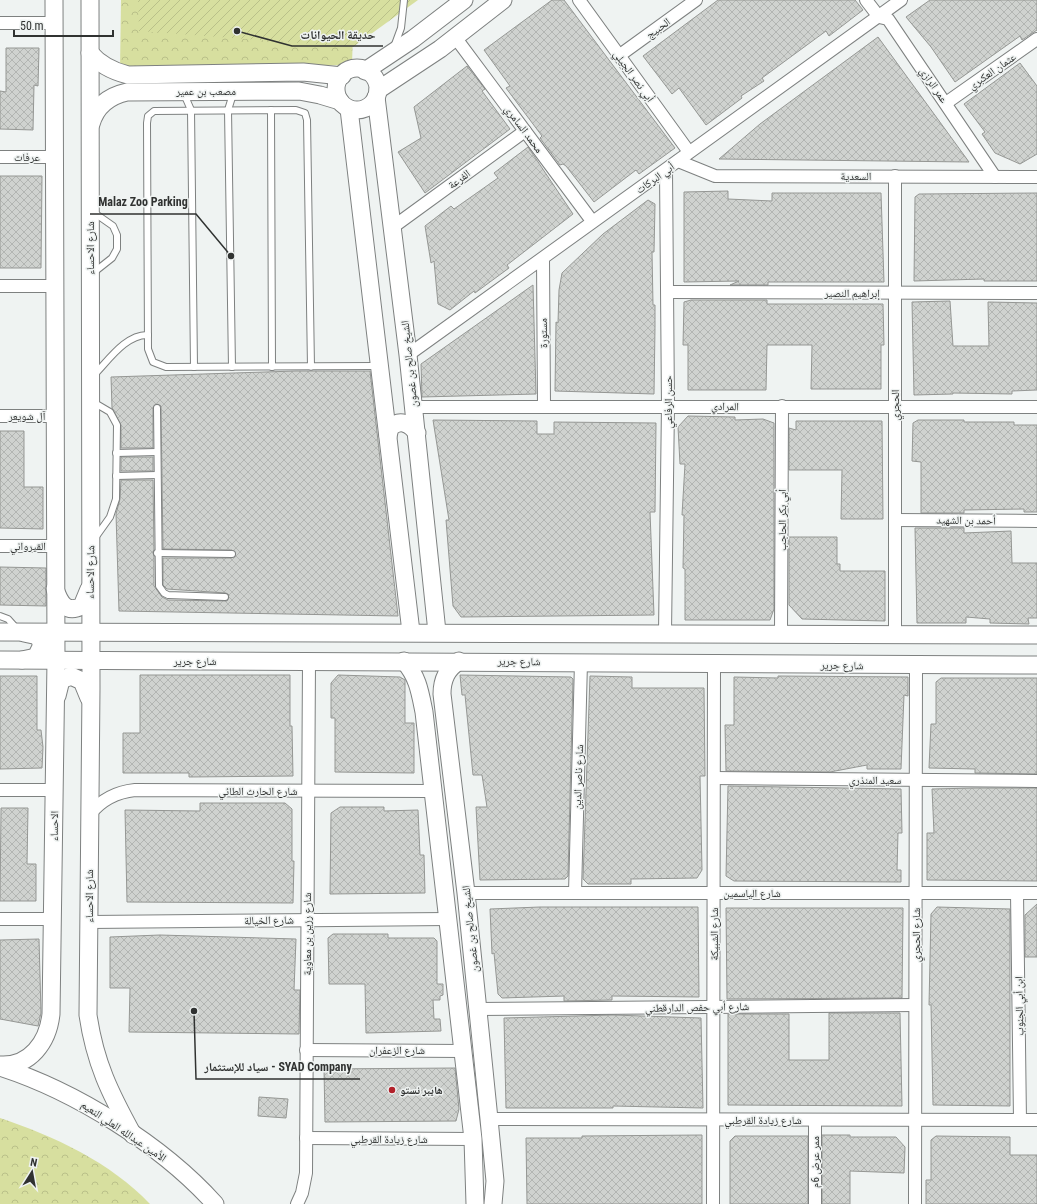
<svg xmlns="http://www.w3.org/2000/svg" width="1037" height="1204" font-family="'Roboto Condensed','Noto Naskh Arabic',sans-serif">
  <defs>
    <pattern id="park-crowns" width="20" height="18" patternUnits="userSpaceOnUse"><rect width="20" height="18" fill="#d7df9f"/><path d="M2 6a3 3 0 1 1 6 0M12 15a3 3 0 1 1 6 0" fill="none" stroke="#b9c089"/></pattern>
    <pattern id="garden-furrows" width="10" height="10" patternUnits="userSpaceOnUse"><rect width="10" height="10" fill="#d7df9f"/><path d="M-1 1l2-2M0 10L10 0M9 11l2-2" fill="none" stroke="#b9c089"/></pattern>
    <pattern id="building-cross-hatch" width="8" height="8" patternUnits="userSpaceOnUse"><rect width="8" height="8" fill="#cfd2cf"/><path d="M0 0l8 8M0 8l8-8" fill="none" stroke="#b2b5b2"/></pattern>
  </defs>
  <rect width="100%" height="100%" fill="#eff3f2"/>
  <g fill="url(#park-crowns)">
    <path d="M121,0H354L352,65L120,69Z"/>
    <path d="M0,1118C54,1136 110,1162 150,1204H0Z"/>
  </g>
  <path fill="url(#garden-furrows)" d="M138,0H418L353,47L139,31Z"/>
  <g fill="url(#building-cross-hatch)" stroke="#959794">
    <path d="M552,0H564L675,148L639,174L636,170L594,202L566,166L563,164L560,165L540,138L542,136L506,88L510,86L484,50Z"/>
    <path d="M718,0H855L863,10L829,36L826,31L762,78L764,81L741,96L742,98L706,125L679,88L672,94L643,56Z"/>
    <path d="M930,0H1037V30L1022,40L1020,36L955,82L931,47L906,17Z"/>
    <path d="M878,37L969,162L719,159L760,124Z"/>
    <path d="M6,48H39L38,86L34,85L33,130L0,129V91L6,92Z"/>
    <path d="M1020,63L1037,86V154L1020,164L995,153L982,134L985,132L964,104Z"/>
    <path d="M467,66L485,89L482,91L510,129L425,193L398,152L421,138L414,107Z"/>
    <path d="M528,147L573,214L507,265L509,268L475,293L474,291L450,310L438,304L434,261L431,263L425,226L451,206L454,209L498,178L494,173Z"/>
    <path d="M0,176H42L41,268H0Z"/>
    <path d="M728,191V199L772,201V193H881L884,282H768V285H730L739,281L684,282V192Z"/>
    <path d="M1037,193V281H984V279L914,281L915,197L919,194Z"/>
    <path d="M648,200L655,204L654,252H652L653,305H655V327L654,394L555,391L556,322L558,323L559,290L562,273L603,234Z"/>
    <path d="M533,285L536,394L422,397L421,364Z"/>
    <path d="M691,300H767V304H883L884,345H881V389H811L812,345H767L766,390H688V345H683L684,302Z"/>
    <path d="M950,301L953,346H989L988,302L1037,303V390L1012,391V394L953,393V394L914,395L912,302Z"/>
    <path d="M296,371H370L398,616L119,611L116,514L120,499L121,480H153L154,550L153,553L154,556V586L162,597L168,600L227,601L229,595L226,593L167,589L163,585V558H232L236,554L232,550L163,549L161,406L157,404L153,408V448H121V425L112,408L111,377Z"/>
    <path d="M688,416L735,417V420L763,419L774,423V609L770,620H685V569L683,568L684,515H682L685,464H680L678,427Z"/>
    <path d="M433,420L537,421V434H554V422L656,423L655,512H650L654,615L461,617L453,606L446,520H449Z"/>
    <path d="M918,420H964V422H1014V425H1037V512H1024V509L964,510V513H921V462L912,461L913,423Z"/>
    <path d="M796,421H882L883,519H841L842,470H789V428L796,430Z"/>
    <path d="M0,431H24V487H43V529L0,528Z"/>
    <rect x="121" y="457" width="32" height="14"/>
    <path d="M915,528H964V533L1011,531L1012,563H1037V618H1028L1029,624L990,623V619L966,617V623H917Z"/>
    <path d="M789,537H837V564H840V571H885V621L802,619L789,605Z"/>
    <path d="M0,567L46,568V606L0,605Z"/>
    <path d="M140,675H290V726H292L293,776L189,777V773H123V733H140Z"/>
    <path d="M338,675L400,677L405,680V723H414V773L335,772V718H331V683Z"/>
    <path d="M460,675L571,677L573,679L568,876L565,879L480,880L476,807H487L482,775H473L465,695H462Z"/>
    <path d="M0,676H37V730H41L43,747L42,768L0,769Z"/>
    <path d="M590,676L632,677V688H704L705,776H700L702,870L697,878L631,879V884H588L583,879Z"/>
    <path d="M778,676L908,677V696L904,695L901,769H867V765L830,772L726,771L725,725H734V677L778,678Z"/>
    <path d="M941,678H1037V774L975,773V769L929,768L931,724H936V682Z"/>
    <path d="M728,786L901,789L902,833H898L897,870H901V882L734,881L726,876Z"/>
    <path d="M975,788H1037V881L927,880V833H934L932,789Z"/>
    <path d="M200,803H285L292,809V861H294L293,903L127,902L125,810L200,811Z"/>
    <path d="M340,807H384V811L418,810L420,855H424L425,893L330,894L331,813Z"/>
    <path d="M1,808H28L27,864H36V901H0Z"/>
    <path d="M1037,904V957H1025V915Z"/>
    <path d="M540,907H698L699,997L612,996V1000L564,1001V996L502,998L498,994L494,953L492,954L490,909Z"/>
    <path d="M937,907L1010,909V1106L933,1105L931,1005H929L931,914Z"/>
    <path d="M726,908H903L902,998L727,999Z"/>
    <path d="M333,934H388V938H434L437,941V984H443V995L440,996V1000H433L434,1019H440L441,1031L366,1033L365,984H329L328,938Z"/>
    <path d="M160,935L296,939L294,990H300L299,1034L129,1032L130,988H110V937Z"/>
    <path d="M39,939L41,1013L38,1026L0,1019V940Z"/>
    <path d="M829,1013H900L902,1106L728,1105V1014H789V1060H829Z"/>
    <path d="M613,1015L701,1018L703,1108L613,1106V1108H506L504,1018Z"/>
    <path d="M455,1068L459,1109L456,1121L325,1122L324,1069Z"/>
    <path d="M259,1097L288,1099L286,1118L258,1116Z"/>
    <path d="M702,1135V1204H527L526,1138H582V1136Z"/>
    <path d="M822,1135H850V1137H896L905,1147L904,1173L850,1171V1204H822Z"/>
    <path d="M735,1136H808V1204H730V1141Z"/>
    <path d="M936,1136L1010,1137V1155H1037V1204H926V1180H931V1140Z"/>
  </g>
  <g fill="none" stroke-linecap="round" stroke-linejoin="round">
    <defs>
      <g id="lane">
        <path d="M394,47L401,28L404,0"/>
        <path d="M184,94L191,110L194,367"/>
        <path d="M271,110L272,367"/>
        <path d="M93,273L112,258L117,249V235L113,226L93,212"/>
        <path d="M232,367L228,110L233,94"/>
        <path d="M311,367L307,120L305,113L296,110L154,111L148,116L147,123L148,349L153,362L166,367L378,366"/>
        <path d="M94,375C108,361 126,334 148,335"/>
        <path d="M93,402L110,412L117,425L116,499L110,517L95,538"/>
        <path d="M157,408L159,586L164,593L168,595L225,597"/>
        <path d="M116,453L157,452"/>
        <path d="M116,476L157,475"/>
        <path d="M157,553L232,554"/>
        <path d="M0,616L8,619L17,629"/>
      </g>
      <g id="street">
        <path d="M579,0L689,152"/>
        <path d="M866,0L879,17L888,19L995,177"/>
        <path d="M0,23H54"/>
        <path d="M455,37L592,221"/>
        <path d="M620,55L696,0"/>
        <path d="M946,103L1037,39"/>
        <path d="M0,157H54"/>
        <path d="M678,161L715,176L1037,177"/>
        <path d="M895,176V634"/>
        <path d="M393,227L525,131"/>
        <path d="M543,259L544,407"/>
        <path d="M0,286H55"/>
        <path d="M668,292L1037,293"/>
        <path d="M408,355L901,0"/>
        <path d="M414,407H1037"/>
        <path d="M0,416H55"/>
        <path d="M895,520L1037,521"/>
        <path d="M0,546H55"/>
        <path d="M665,633L668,405L666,171"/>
        <path d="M781,633L782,406"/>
        <path d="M714,778L1037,781"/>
        <path d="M0,790H54"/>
        <path d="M90,814C102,799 116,792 135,790L433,791"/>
        <path d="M466,893H1037"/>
        <path d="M575,893L581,662"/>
        <path d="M1017,893L1020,1120"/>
        <path d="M0,919H52"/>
        <path d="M89,922L449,919"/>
        <path d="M478,1009L915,1005"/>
        <path d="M306,1050L463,1051"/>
        <path d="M489,1119L1037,1120"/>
        <path d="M306,1138L473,1139"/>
        <path d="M297,1204L302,1193L306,1173L309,662"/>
        <path d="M713,1204L714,664"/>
        <path d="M815,1204V1120"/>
        <path d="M915,1204L916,666"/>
      </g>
      <g id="secondary">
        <path d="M90,0L91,688L88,1015C95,1063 110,1093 133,1135"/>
        <path d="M90,53C100,65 112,71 128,75L303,72L342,76"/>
        <circle cx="357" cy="89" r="21"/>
        <path d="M365,71L413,39L464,0"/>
        <path d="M378,90L440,49L503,0"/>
        <path d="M376,97L408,355L437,632"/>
        <path d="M349,109L411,632"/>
        <path d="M91,124C96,106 109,96 127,92L299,91L320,95L340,101"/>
        <path d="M388,436L390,428C400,418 410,424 417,433"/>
        <path d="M55,589C60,603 66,614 82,606L89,589"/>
        <path d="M0,632L1037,635"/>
        <path d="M0,660L1037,665"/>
        <path d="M22,660L36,657L42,645L38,636L24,633"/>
        <path d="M404,661C418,677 420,692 424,712L473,1139L475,1204"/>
        <path d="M459,661C447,669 442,679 442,694L466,893L489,1119L495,1181L493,1204"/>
        <path d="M57,696L61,680L71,676L82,681L89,698"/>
        <path d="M0,1065C30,1067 48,1042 51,1014L56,660L54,0"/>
        <path d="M0,1067C75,1091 162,1145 215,1204"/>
      </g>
    </defs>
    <use href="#lane" stroke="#7e8180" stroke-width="8"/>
    <use href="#street" stroke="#7e8180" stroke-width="14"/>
    <use href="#secondary" stroke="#7e8180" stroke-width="19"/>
    <use href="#lane" stroke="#fff" stroke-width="6"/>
    <use href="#street" stroke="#fff" stroke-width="12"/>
    <use href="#secondary" stroke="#fff" stroke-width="17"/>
  </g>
  <circle fill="#b2212a" stroke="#eff3f2" stroke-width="1.5" cx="392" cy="1090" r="4"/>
  <g text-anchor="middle" stroke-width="3" stroke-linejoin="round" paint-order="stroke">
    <g font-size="11" fill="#303231" stroke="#eff3f2">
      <text transform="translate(658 28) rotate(-36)" y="4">الحبيج</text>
      <text transform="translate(992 71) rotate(-35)" y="4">عثمان العكبري</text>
      <text transform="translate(634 76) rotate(54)" y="4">أبي نصر الجيلي</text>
      <text transform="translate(934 85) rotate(55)" y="4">عمر الرازي</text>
      <text x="206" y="95">مصعب بن عمير</text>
      <text transform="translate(524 129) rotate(53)" y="4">محمد السامري</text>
      <text x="27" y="161">عرفات</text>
      <text x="856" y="180">السعدية</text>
      <text transform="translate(655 178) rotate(-35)" y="4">أبي البركات</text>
      <text transform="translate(459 179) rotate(-36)" y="4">الفرعة</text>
      <text transform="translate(90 248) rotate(-90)" y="4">شارع الاحساء</text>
      <text x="852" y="297">إبراهيم النصير</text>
      <text transform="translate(543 333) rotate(-91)" y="4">مستورة</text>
      <text transform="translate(409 364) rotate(-96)" y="4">الشيخ صالح بن غصون</text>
      <text transform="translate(668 402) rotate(-90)" y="4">حسن الرفاعي</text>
      <text transform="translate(895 405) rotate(-90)" y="4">الحجري</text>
      <text transform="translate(725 406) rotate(1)" y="4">المرادي</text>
      <text x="27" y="420">آل شويعر</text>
      <text transform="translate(782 520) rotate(-90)" y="4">أبي بكر الحاجب</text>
      <text transform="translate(966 520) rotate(1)" y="4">أحمد بن الشهيد</text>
      <text x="28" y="550">القيرواني</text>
      <text transform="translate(90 572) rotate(-89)" y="4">شارع الاحساء</text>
      <text x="195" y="665">شارع جرير</text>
      <text transform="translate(519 661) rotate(1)" y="4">شارع جرير</text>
      <text transform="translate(842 665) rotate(1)" y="4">شارع جرير</text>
      <text transform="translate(578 777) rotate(-88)" y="4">شارع ناصر الدين</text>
      <text x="875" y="784">سعيد المنذري</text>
      <text x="258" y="795">شارع الحارث الطائي</text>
      <text transform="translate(54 826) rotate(-89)" y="4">الاحساء</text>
      <text x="752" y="897">شارع الياسمين</text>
      <text transform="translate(89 896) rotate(-90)" y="4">شارع الاحساء</text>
      <text transform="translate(269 920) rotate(-1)" y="4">شارع الخيالة</text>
      <text transform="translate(470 929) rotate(-96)" y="4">الشيخ صالح بن غصون</text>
      <text transform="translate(307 934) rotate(-90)" y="4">شارع رزين بن معاوية</text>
      <text transform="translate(714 934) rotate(-90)" y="4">شارع الشبيكة</text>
      <text transform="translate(916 935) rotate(-90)" y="4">شارع الحجري</text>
      <text transform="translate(1019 1006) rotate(-91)" y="4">ابن أبي الجنوب</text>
      <text transform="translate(697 1007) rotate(-1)" y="4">شارع أبي حفص الدارقطني</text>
      <text x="397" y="1054">شارع الزعفران</text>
      <text x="763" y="1124">شارع زيادة القرطبي</text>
      <text transform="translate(124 1131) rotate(34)" y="4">الأمين عبدالله العلي النعيم</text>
      <text x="389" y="1143">شارع زيادة القرطبي</text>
      <text transform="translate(815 1162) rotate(-90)" y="4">ممر عرض 6م</text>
    </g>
    <g font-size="11" font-weight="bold" fill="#303231" stroke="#eff3f2" text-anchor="start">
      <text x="400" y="1094">هايبر نستو</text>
    </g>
  </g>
  <path fill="none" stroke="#303231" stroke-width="1.5" d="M237 31L292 46H383M231 256L196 214H90M194 1011L196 1079H360"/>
  <g fill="#303231" stroke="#eff3f2" stroke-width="1.5">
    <circle cx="237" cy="31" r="4"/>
    <circle cx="231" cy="256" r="4"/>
    <circle cx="194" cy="1011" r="4"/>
  </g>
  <g font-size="12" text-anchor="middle" font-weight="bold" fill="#303231" stroke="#eff3f2" stroke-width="3" stroke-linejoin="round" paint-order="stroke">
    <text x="338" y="39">حديقة الحيوانات</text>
    <text x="143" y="206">Malaz Zoo Parking</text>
    <text x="278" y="1071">سياد للإستثمار - SYAD Company</text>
  </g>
  <g transform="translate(32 1172) rotate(11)" stroke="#eff3f2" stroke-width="3" paint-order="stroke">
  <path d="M0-3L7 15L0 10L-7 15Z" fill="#303231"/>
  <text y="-6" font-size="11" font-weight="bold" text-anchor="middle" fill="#303231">N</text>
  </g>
  <path d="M14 30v6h99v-6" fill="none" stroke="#303231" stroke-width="2"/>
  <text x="20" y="30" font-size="12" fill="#303231" stroke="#eff3f2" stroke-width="3" paint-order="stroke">50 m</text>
</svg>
